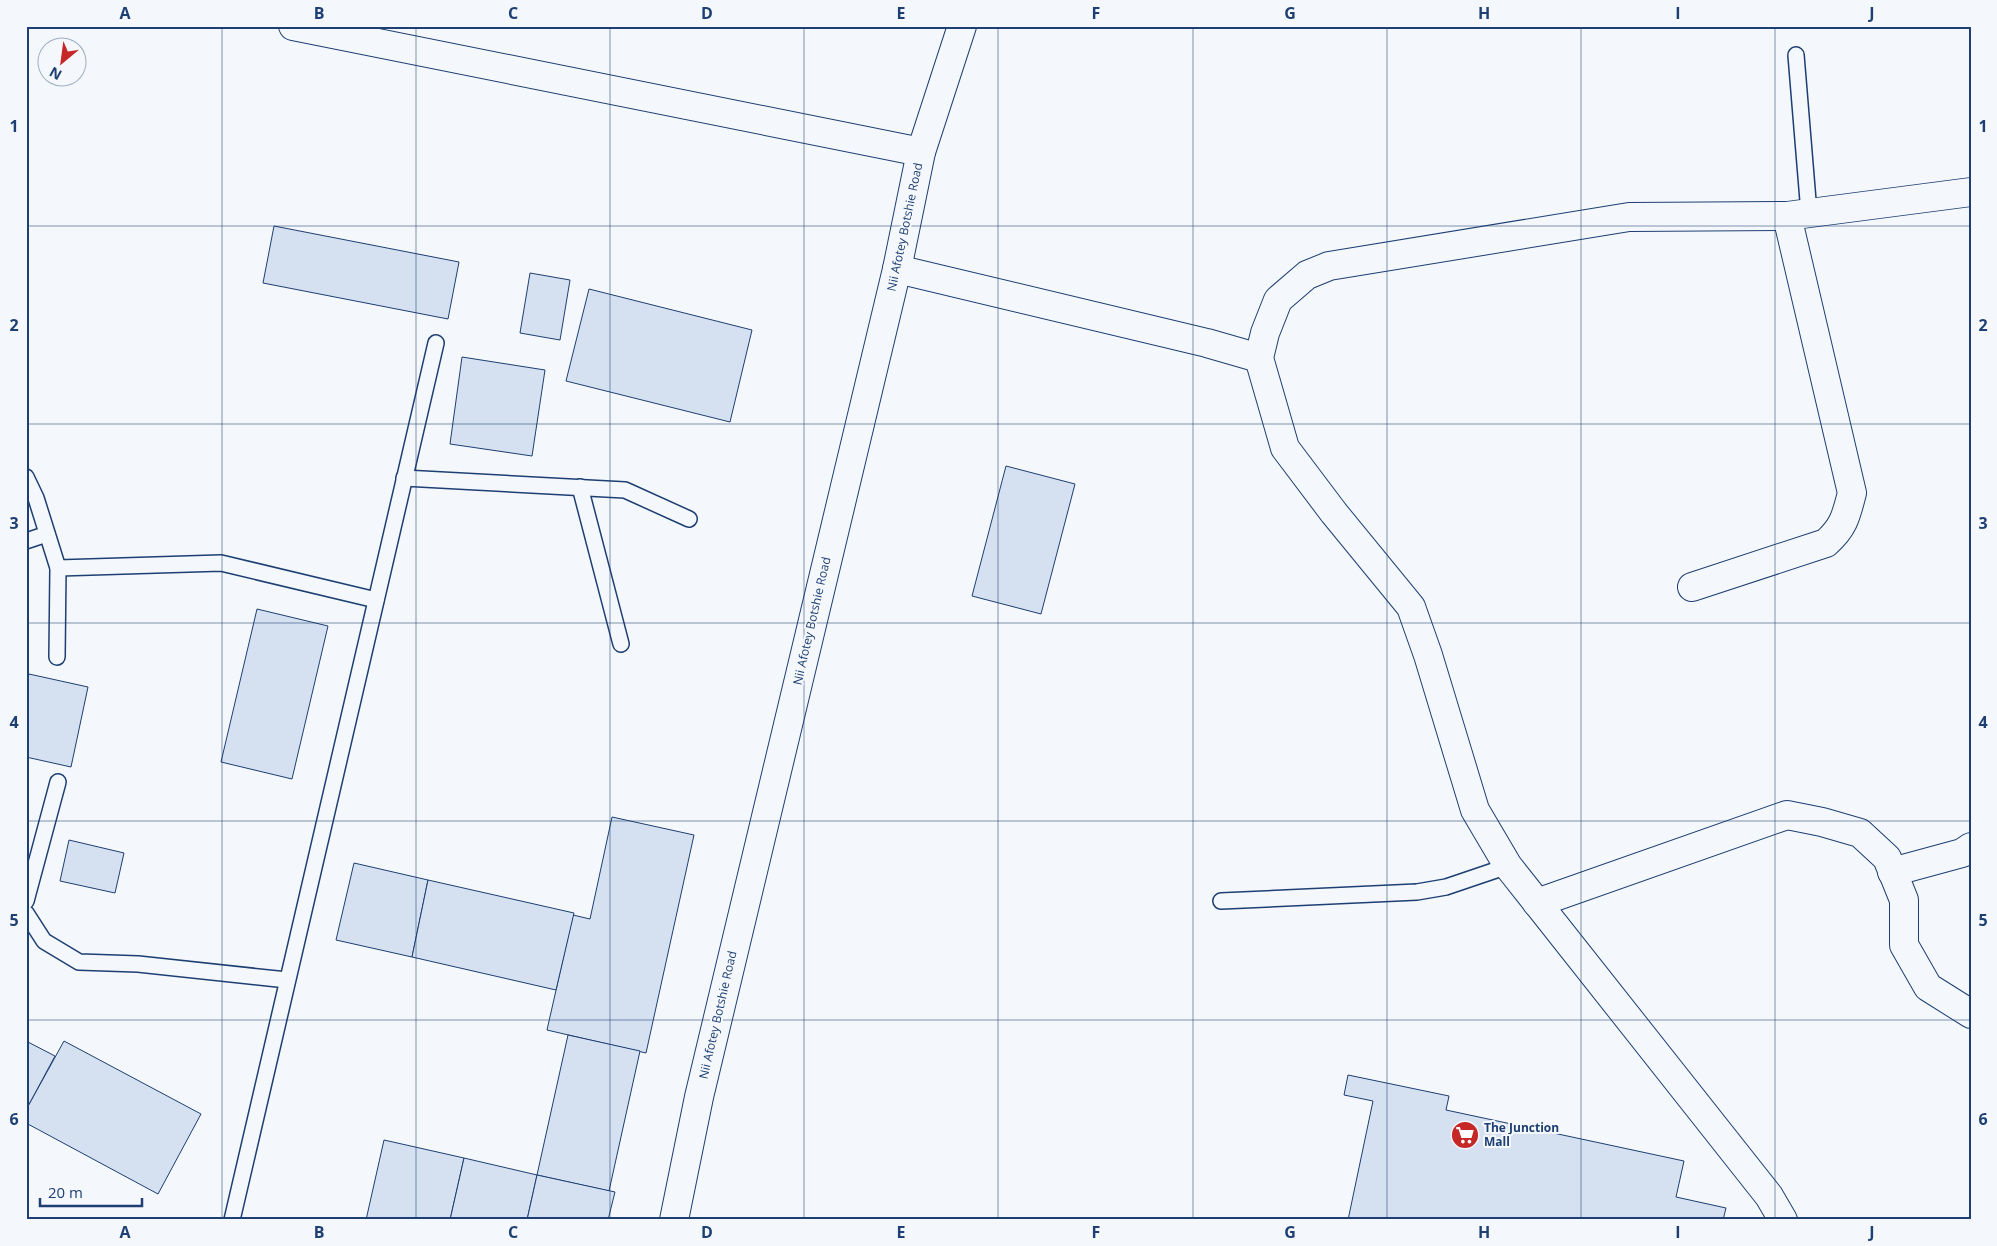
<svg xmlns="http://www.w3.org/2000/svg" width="1997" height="1246" font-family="'Open Sans',sans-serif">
  <rect width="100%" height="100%" fill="#f4f7fb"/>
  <g fill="#d5e0f0" stroke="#1d3f73">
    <path d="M274,226L459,262L448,319L263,283Z"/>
    <path d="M530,273L570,280L560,340L520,333Z"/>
    <path d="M589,289L752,330L730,422L566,381Z"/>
    <path d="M462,357L545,370L532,456L450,444Z"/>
    <path d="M1006,466L1075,484L1041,614L972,596Z"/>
    <path d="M257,609L328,626L292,779L221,762Z"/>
    <path d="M29,674L88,687L71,767L26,757V686Z"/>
    <path d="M612,817L694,835L646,1053L547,1030L573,915L590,919Z"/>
    <path d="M69,840L124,853L115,893L60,881Z"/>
    <path d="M354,863L428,880L412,957L336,940Z"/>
    <path d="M428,880L574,913L556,990L412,957Z"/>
    <path d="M568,1035L640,1051L609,1191L537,1175Z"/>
    <path d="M26,1041L55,1056L26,1110Z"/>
    <path d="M64,1041L201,1114L158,1194L26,1123V1110Z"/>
    <path d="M1348,1075L1449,1096L1446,1110L1684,1161L1676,1197L1726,1208L1723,1220H1348L1373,1101L1344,1095Z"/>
    <path d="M384,1140L464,1158L450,1220H366Z"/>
    <path d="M464,1158L537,1175L527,1220H450Z"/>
    <path d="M537,1175L615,1192L608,1220H527Z"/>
  </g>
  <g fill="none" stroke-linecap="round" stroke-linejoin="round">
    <defs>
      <g id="service">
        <path d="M1796,55L1809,213"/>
        <path d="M26,477L36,498L58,568L57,657"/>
        <path d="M404,478L625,490L689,519"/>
        <path d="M580,487L621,644"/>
        <path d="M26,541L47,534"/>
        <path d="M58,568L221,563L376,600"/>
        <path d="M26,901L58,782"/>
        <path d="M1221,901L1417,892L1446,887L1508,866"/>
        <path d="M26,913L44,941L79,962L138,964L287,980"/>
        <path d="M232,1220L436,343"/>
      </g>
      <g id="minor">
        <path d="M293,26L921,152"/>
        <path d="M897,269L1207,343L1259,358"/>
        <path d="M1692,587L1826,543C1844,527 1846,516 1852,493L1787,216"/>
        <path d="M1892,872L1962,853L1971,847"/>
        <path d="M1537,903L1787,815L1822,822L1860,833L1887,858L1904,900V945L1928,987L1971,1014"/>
        <path d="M674,1220L699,1097L897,269L921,152L962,26"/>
        <path d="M1783,1220L1769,1196L1508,866L1475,810L1428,655L1411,607L1334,513L1285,448L1259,358L1265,333L1278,300L1307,275L1329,266L1629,217L1787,216L1971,192"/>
      </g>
    </defs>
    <use href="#service" stroke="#1d3f73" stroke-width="18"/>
    <use href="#minor" stroke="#1d3f73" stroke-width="30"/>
    <use href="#service" stroke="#f4f7fb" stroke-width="15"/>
    <use href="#minor" stroke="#f4f7fb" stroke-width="28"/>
  </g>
  <path fill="none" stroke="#1d3f73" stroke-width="1" stroke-opacity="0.55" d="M222,26V1220M416,26V1220M610,26V1220M804,26V1220M998,26V1220M1193,26V1220M1387,26V1220M1581,26V1220M1775,26V1220M26,226H1971M26,424H1971M26,623H1971M26,821H1971M26,1020H1971"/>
  <defs>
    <symbol id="supermarket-disc" viewBox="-11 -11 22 22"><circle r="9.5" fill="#c62828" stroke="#f4f7fb"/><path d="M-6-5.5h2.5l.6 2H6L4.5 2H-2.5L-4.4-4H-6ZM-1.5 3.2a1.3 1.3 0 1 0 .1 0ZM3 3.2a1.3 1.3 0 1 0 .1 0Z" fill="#fff"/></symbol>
  </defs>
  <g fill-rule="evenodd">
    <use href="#supermarket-disc" x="1449" y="1119" width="32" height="32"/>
  </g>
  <g text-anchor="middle" stroke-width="4" stroke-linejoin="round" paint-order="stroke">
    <g font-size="12" fill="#1d3f73" stroke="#f4f7fb">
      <text transform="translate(905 227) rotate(-78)" y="4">Nii Afotey Botshie Road</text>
      <text transform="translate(812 621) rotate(-77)" y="4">Nii Afotey Botshie Road</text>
      <text transform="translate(718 1015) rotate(-77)" y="4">Nii Afotey Botshie Road</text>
    </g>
    <g font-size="12" font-weight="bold" fill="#1d3f73" stroke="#f4f7fb" text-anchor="start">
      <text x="1484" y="1132">The Junction<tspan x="1484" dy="14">Mall</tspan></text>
    </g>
  </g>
  <rect width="1997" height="1246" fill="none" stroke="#f4f7fb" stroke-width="55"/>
  <g transform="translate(62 62) rotate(209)"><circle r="24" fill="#f4f7fb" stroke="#9eadc5"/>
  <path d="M0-4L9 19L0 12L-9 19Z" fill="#c62828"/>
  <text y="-8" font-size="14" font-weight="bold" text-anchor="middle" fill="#1d3f73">N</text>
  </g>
  <path d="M40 1198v8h102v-8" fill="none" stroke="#1d3f73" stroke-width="2.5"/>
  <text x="48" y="1198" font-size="15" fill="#1d3f73" stroke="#f4f7fb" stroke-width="4" paint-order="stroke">20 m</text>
  <rect x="28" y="28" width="1942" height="1190" fill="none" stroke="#1d3f73" stroke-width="2"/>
  <g font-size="16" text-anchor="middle" font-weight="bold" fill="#1d3f73">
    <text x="125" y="19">A</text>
    <text x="319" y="19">B</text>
    <text x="513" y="19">C</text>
    <text x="707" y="19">D</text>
    <text x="901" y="19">E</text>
    <text x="1096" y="19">F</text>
    <text x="1290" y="19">G</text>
    <text x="1484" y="19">H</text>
    <text x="1678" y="19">I</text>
    <text x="1872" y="19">J</text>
    <text x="14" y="132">1</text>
    <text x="1983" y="132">1</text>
    <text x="14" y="331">2</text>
    <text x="1983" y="331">2</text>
    <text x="14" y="529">3</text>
    <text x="1983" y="529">3</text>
    <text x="14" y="728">4</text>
    <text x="1983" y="728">4</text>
    <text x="14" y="926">5</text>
    <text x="1983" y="926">5</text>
    <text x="14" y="1125">6</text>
    <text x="1983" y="1125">6</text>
    <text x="125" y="1238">A</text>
    <text x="319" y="1238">B</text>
    <text x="513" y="1238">C</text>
    <text x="707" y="1238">D</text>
    <text x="901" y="1238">E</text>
    <text x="1096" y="1238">F</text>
    <text x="1290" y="1238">G</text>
    <text x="1484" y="1238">H</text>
    <text x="1678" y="1238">I</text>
    <text x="1872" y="1238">J</text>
  </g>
</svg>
